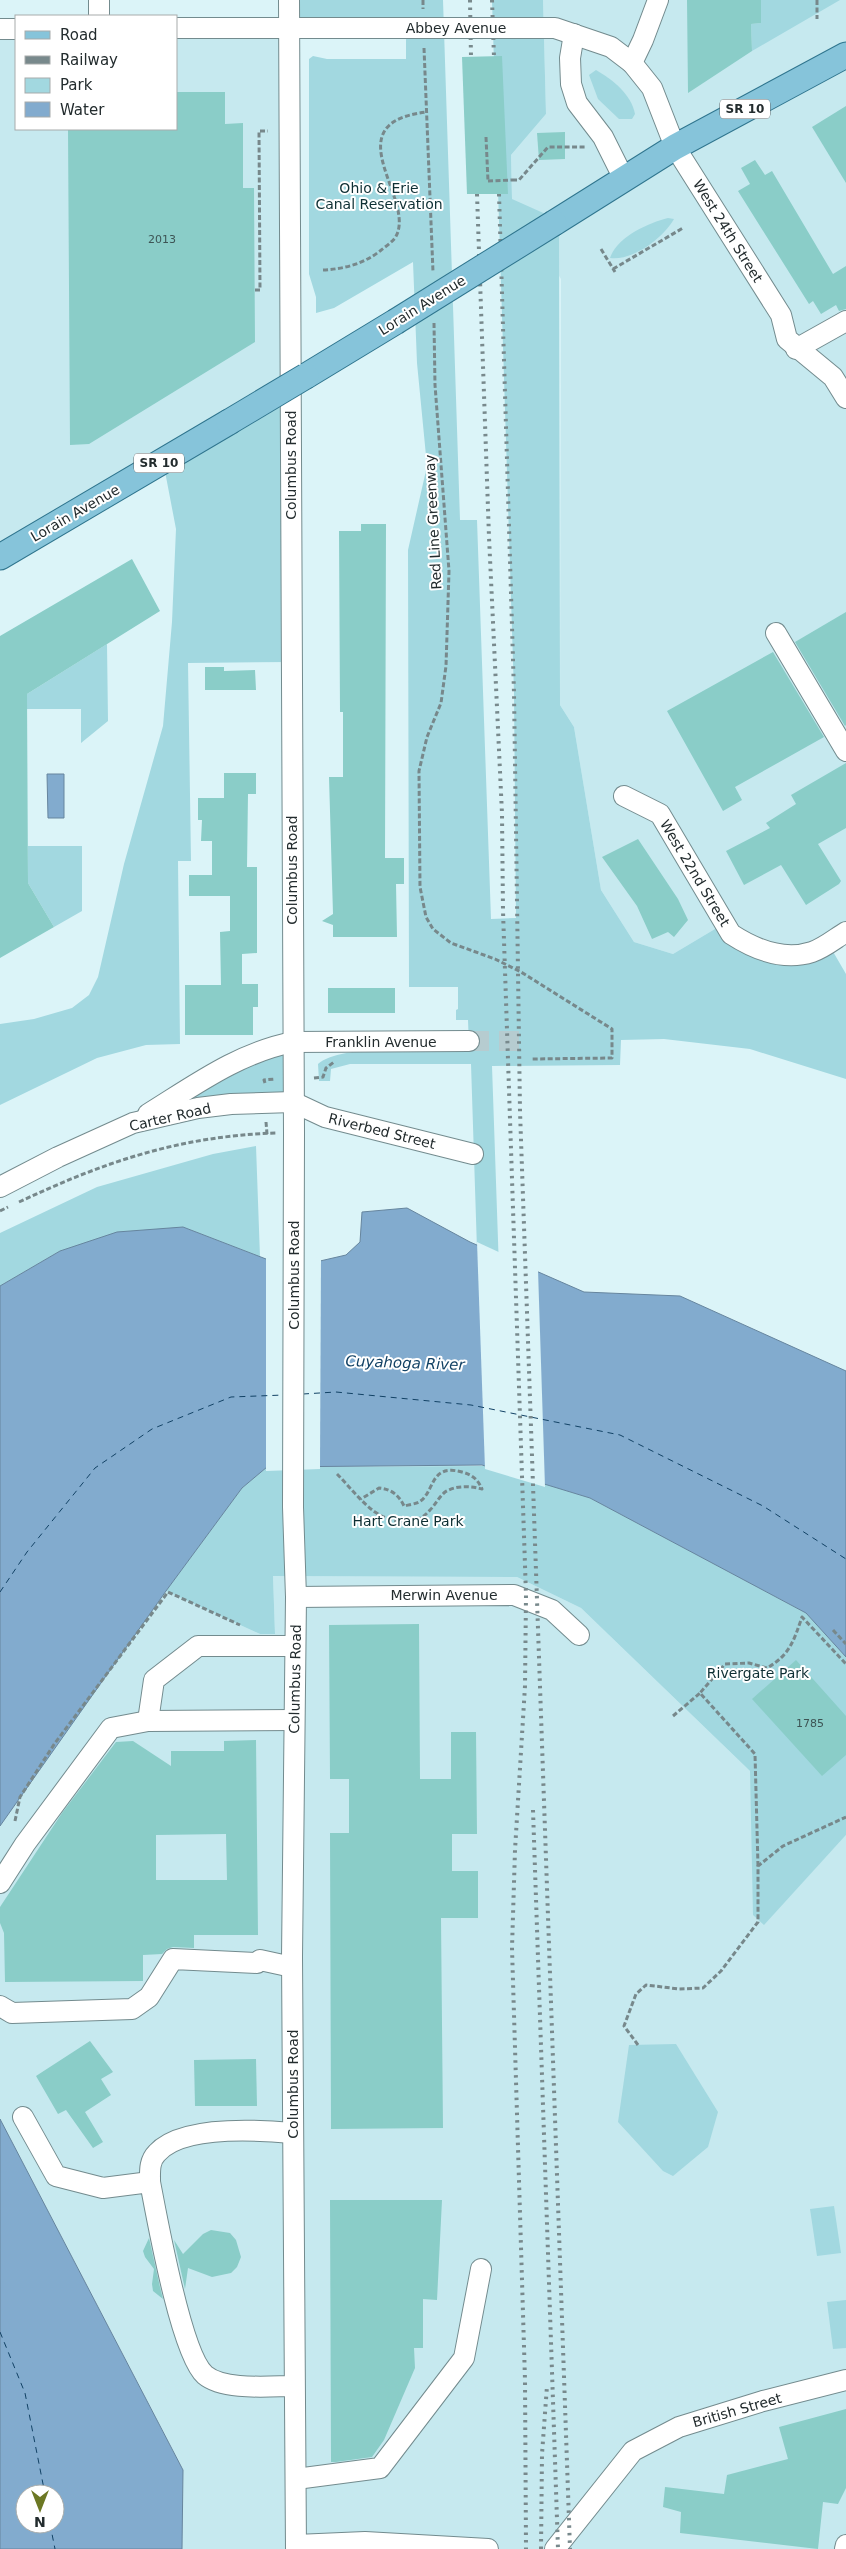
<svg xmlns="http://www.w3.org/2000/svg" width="846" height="2549" font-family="'DejaVu Sans',sans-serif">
  <rect width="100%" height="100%" fill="#dbf4f8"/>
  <g fill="#c6e9ef">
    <path d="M543,0H846V932L788,954L725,923L673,954L634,942L601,890L574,727L560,705L561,279L512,199L511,155L546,114Z"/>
    <path d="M176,28H289L290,387L0,557V29H16V129H176Z"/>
    <path d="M273,1576L517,1577L581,1608L750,1771L764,1924L846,1835V2549H182L183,2469L0,2119V1826L166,1591L260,1634L275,1633Z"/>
  </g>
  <g fill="#a2d8e0">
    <path d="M289,0H443L460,520H477L491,919L516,918L514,693L492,0H543L546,114L511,155L512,199L559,220L560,705L574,727L601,890L634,942L673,954L725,923L766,952L828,943L846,974V1079L750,1049L664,1039L621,1040L620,1065L492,1066L506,1472L590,1498L806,1613L846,1657V1835L764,1925L753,1915L750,1771L581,1608L517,1577L273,1576L275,1634H260L166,1591L242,1488L267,1467L484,1466L471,1064H350L331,1069L330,1081H319L318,1064C340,1044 437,1048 469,1046L468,1020H456V1010L458,1009V987H409L408,550L427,466L417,363L413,262L334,308L316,313V297L309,274V59L313,56L327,59H406V28H289Z"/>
    <path d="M761,0H840L752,51L751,24L761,23Z"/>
    <path d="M596,70C613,80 631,94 635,114L632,119H619L598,99L589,75Z"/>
    <path d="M668,218L674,219C663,238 633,261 610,258C617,237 648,223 668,218Z"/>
    <path d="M290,387L292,662L188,663L191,861H178L180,1044L146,1045L97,1058L0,1105V1024L34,1019L72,1008L89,995L98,977L124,864L163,726L172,622L176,529L163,461Z"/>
    <path d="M107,644L108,721L81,743V709H27V694Z"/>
    <path d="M28,846H82V911L54,927L28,883Z"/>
    <path d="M293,1042V1102L140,1119Z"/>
    <path d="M256,1146L260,1257L183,1227L60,1251L0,1286V1233L97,1187L213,1154Z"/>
    <path d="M676,2044L718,2112L708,2147L673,2176L663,2171L618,2122L629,2045Z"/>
    <path d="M834,2206L841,2253L817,2256L810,2209Z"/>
    <path d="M846,2300V2348L833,2349L827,2302Z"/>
  </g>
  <g fill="#82abce" stroke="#66859e" fill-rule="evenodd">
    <path d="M47,774H64V818H48Z"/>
    <path d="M407,1208L470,1242L584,1292L680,1296L846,1371V1657L806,1613L590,1498L482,1465L267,1467L242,1488L166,1591L0,1826V1286L60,1251L117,1232L183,1227L266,1259L320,1261L346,1255L360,1242L362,1212Z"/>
    <path d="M0,2119L183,2470L182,2549H0ZM25,2494H55V2524H25Z"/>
  </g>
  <g fill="#dbf4f8">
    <path d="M477,1242L538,1270L545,1487L485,1469Z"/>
    <path d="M266,1257L321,1258L320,1469L266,1471Z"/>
  </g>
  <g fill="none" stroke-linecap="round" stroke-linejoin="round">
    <g stroke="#124265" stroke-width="1" stroke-dasharray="6 5" stroke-linecap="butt">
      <path d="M303,1394L336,1392L471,1405L620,1435L763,1506L846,1559"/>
      <path d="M0,1592L27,1552L95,1468L152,1429L231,1397L284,1395"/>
      <path d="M0,2332L25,2393L45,2494"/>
      <path d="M50,2524L55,2549"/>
    </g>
  </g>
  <g fill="#8acdc8" fill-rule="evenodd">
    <path d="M687,0H761V23L751,24L752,51L688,93Z"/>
    <path d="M502,56L508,194H467L462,57Z"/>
    <path d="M176,92H225V124L243,123V188H254L255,342L89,444L70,445L68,129H176Z"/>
    <path d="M846,106V183L812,127Z"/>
    <path d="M565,132V159L539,160L537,133Z"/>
    <path d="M755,160L765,175L772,171L833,274L846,266V309L839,311L836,305L821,314L813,301L809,304L738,191L750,184L741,168Z"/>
    <path d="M361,524H386L385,858H404V884H396L397,937H333V925L322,921L333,914L329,777H343V712H340L339,531H361Z"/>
    <path d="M132,559L160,611L27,694L28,883L54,927L0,958V636Z"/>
    <path d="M846,612V725L845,726L795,642Z"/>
    <path d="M773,652L824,737L735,787L742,800L723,811L667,711Z"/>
    <path d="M205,667H224V671L255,670L256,690H205Z"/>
    <path d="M846,763V828L818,844L841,881L839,884L806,905L781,865L744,885L726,851L770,828L766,823L796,804L791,795Z"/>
    <path d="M224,773H256V794H248L247,867H257V953L242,954V984H258V1007H253V1035H185V985H221L220,932L230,931V896H189V875H212V841H201L202,820H198V798H224Z"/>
    <path d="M638,839L678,899L688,920L674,937L668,932L652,939L637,906L602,857Z"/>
    <rect x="328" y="988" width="67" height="25"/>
    <path d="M419,1624L420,1779H451V1732H476L477,1834H452V1871H478V1918H441L443,2128L331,2129L330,1833H349V1779H330L329,1625Z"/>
    <path d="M796,1660L846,1716V1755L822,1776L752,1699Z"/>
    <path d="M256,1740L258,1935H194V1948L173,1947L167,1949L162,1954L143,1955V1981L5,1982L4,1933L0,1923V1907L62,1813L116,1742L133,1741L171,1766V1751H224V1741ZM226,1834L227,1880H156V1835Z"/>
    <path d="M90,2041L113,2072L101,2079L111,2095L85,2112L103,2142L93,2148L66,2110L58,2114L36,2076Z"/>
    <path d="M256,2059L257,2106H195L194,2060Z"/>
    <path d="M330,2200H442L437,2300L423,2299V2348H414L415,2368L384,2440L372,2457L336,2462H331Z"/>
    <path d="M211,2230L230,2233L236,2240L241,2257L237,2267L231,2273L212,2277L188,2268L185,2289L174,2240L183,2254L203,2234Z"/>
    <path d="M149,2238L160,2287L163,2299L153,2291L152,2284L154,2269L145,2257L143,2251Z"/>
    <path d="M846,2409V2488L838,2504L823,2502L818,2549L680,2533L681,2512L663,2507L665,2487L724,2494L727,2475L788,2459L779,2427Z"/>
  </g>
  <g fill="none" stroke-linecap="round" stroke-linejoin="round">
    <path stroke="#b6ccd0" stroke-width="20" stroke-dasharray="20 10" stroke-linecap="butt" d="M469,1041H529"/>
    <defs>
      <g id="minor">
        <path d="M99,0V16"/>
        <path d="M289,0L294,1133L293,1507L296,1597L292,1957L296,2549"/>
        <path d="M176,28H400"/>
        <path d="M544,28H555L611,47L632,63L652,88L675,147L781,315L787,339L833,377L846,398"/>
        <path d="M0,29H16"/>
        <path d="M574,34L570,58L571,84L577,103L603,137L624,179"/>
        <path d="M632,63L643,40L658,0"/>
        <path d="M796,349L846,321"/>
        <path d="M776,633L846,751"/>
        <path d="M624,796L660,814L731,934C754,949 784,961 812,952C824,948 836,938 846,932"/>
        <path d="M148,1114C195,1085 238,1053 293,1042L469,1041"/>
        <path d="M0,1187L58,1157L133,1123L198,1108L231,1104L293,1102L325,1117L473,1154"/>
        <path d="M296,1597L514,1595L552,1610L579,1635"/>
        <path d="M148,1721L154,1680L198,1646H295"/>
        <path d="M0,1883L25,1844L111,1728L148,1721L294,1720"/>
        <path d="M0,2006L12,2013L132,2009L149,1997L173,1959L257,1963L260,1960L292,1967"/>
        <path d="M23,2117L56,2176L103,2188L150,2182C157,2218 181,2354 205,2375C224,2391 271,2386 294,2386"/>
        <path d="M150,2182C150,2171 149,2161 157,2153C182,2125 258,2130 292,2133"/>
        <path d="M296,2479L380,2468L464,2358L481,2269"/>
        <path d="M296,2545L365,2542L488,2549"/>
        <path d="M555,2549L633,2451L679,2427L763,2401L846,2380"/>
        <path d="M845,2549L846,2545"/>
      </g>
      <g id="major">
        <path d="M554,223L675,147L846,55"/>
        <path d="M306,376L395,322"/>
        <path d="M0,557L229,422"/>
      </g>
    </defs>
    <use href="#minor" stroke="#738b8e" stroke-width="22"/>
    <use href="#major" stroke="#2f758e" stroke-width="27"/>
    <g stroke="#77888b" stroke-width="3" stroke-dasharray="5 2.5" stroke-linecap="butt">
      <path d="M423,0V9"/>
      <path d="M817,0V19"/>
      <path d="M424,48L433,272"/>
      <path d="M486,137L488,181"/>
      <path d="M512,180H519L548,147H585"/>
      <path d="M601,249L615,272"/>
      <path d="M613,269L683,228"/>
      <path d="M323,270C344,269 363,264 380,251C385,247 391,243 395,238C419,201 330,123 427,112"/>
      <path d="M255,290H260L259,131H268"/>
      <path d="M434,323L435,385L449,571L446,666L441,703L427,737L419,771L420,887L426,917L433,929L451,943L495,959L521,972L612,1029V1058L531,1059"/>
      <path d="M314,1078L323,1077L326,1068L334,1062"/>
      <path d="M265,1083L264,1080L275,1079"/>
      <path d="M266,1122L267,1134"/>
      <path d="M19,1202C104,1162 180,1136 276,1133"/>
      <path d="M0,1211L8,1207"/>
      <path d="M337,1474C349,1486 361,1502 375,1512C393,1524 416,1527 430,1510C436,1504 439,1497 445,1492C456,1485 471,1486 482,1489C478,1480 473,1475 462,1472C429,1463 435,1493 419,1502C415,1504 408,1505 404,1506C399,1495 391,1489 379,1488L361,1499"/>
      <path d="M833,1630L846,1644"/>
      <path d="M673,1716L700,1693"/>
      <path d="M15,1821L20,1797L55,1743L168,1592L240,1625"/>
      <path d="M758,1866L755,1754L700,1693L725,1664L749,1663L767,1668C790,1655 794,1640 802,1617L846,1664"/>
      <path d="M638,2045L624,2026L636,1994L646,1985L679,1989L703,1988L721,1971L758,1922V1866L783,1846L846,1817"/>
    </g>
    <use href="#minor" stroke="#fff" stroke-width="20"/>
    <use href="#major" stroke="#86c4da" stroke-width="25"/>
    <g stroke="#78898c" stroke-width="4" stroke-dasharray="2.5 5" stroke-linecap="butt">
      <path d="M470,0L471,57"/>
      <path d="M492,0L494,57"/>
      <path d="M477,194L489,537L502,814L503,911L526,1595L525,1686L515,1850L512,1948L525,2380L526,2549"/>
      <path d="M499,194L514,693L520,1111L570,2549"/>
      <path d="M533,1810L558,2549"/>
      <path d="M541,2549L542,2454L547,2386"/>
    </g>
    <defs>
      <path id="minor-bridge" d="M400,28H544"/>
      <g id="major-bridge">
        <path d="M395,322L554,223"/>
        <path d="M229,422L306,376"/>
      </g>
    </defs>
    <use href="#minor-bridge" stroke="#738b8e" stroke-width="22" stroke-linecap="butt"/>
    <use href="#major-bridge" stroke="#2f758e" stroke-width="27" stroke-linecap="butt"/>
    <path stroke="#77888b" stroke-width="3" stroke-dasharray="5 2.5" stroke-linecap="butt" d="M488,181L512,180"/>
    <use href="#minor-bridge" stroke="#fff" stroke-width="20"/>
    <use href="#major-bridge" stroke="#86c4da" stroke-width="25"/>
  </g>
  <g text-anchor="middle" stroke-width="4" stroke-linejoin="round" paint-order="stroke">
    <g font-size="11" fill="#3d5454">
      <text x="162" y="243">2013</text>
      <text x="810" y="1727">1785</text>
    </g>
    <g fill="#fff" stroke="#656b6d" stroke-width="1">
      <rect x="720" y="99.5" width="50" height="19" rx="4"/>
      <rect x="134" y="453.5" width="50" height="19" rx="4"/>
    </g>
    <g font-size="12" font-weight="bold" fill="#232c2e">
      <text x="745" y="113">SR 10</text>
      <text x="159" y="467">SR 10</text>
    </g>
    <g font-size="14" fill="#232c2e" stroke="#fff">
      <text x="456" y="33">Abbey Avenue</text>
      <text transform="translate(728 231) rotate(58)" y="5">West 24th Street</text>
      <text transform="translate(422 305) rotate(-32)" y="5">Lorain Avenue</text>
      <text transform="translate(291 465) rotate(-90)" y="5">Columbus Road</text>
      <text transform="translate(75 513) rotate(-30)" y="5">Lorain Avenue</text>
      <text transform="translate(433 522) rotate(-93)" y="5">Red Line Greenway</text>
      <text transform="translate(292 870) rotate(-90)" y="5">Columbus Road</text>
      <text transform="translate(695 873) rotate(59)" y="5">West 22nd Street</text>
      <text x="381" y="1047">Franklin Avenue</text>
      <text transform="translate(170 1117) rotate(-13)" y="5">Carter Road</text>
      <text transform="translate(382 1131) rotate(14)" y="5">Riverbed Street</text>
      <text transform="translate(294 1275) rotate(-90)" y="5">Columbus Road</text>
      <text x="444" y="1600">Merwin Avenue</text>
      <text transform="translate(295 1679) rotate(-89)" y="5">Columbus Road</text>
      <text transform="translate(293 2084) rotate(-90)" y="5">Columbus Road</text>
      <text transform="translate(737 2410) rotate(-16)" y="5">British Street</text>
    </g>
    <g font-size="14" fill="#0e2f34" stroke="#fff">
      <text x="379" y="193">Ohio &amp; Erie<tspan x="379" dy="16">Canal Reservation</tspan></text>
      <text x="408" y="1526">Hart Crane Park</text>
      <text x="758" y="1678">Rivergate Park</text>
    </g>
    <g font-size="15" font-style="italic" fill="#124265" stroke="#fff">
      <text transform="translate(405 1363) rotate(2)" y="5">Cuyahoga River</text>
    </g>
  </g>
  <rect x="15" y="15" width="162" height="115" fill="#ffffff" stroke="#a7abab"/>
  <rect x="25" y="31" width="25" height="8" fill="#86c4da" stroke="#a7abab"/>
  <text x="60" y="40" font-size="15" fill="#232c2e">Road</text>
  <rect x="25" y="56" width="25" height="8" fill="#78898c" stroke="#a7abab"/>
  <text x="60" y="65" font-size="15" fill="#232c2e">Railway</text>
  <rect x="25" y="78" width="25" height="15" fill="#a2d8e0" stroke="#a7abab"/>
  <text x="60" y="90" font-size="15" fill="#232c2e">Park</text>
  <rect x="25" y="102" width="25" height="15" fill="#82abce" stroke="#a7abab"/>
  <text x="60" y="115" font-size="15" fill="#232c2e">Water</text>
  <g transform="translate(40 2509) rotate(180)"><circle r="24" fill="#ffffff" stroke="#a7abab"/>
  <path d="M0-4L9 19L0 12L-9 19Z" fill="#6c7824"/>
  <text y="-8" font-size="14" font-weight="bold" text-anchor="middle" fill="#232c2e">N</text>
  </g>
</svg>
